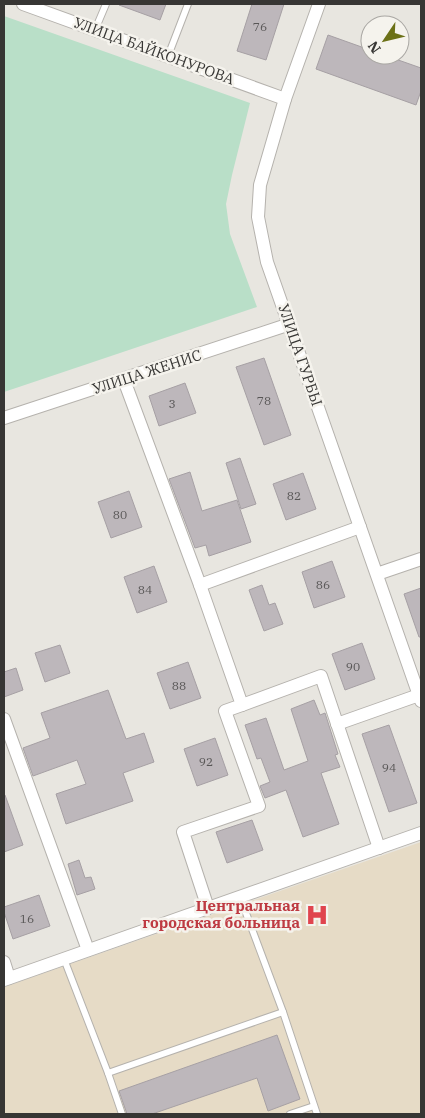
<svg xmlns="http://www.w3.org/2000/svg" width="425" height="1118" font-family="'IBM Plex Serif',serif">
  <rect width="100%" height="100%" fill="#e8e6e0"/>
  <path fill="#e6dbc6" d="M421,842V1114H4V987Z"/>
  <path fill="#b9dfc8" d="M4,16L250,103L232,175L226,204L230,234L257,307L4,392Z"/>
  <g fill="#bdb7bb" stroke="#a6a0a4">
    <path d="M119,4H166L160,20L119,5Z"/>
    <path d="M252,4H284L266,60L237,51Z"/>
    <path d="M328,35L370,50V55H384L421,68V91L416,105L316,69Z"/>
    <path d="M264,358L291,435L264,445L236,367Z"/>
    <path d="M185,383L196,413L159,426L149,396Z"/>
    <path d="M240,458L256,504L241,509L226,463Z"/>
    <path d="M190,472L202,511L237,500L251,542L209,556L206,545L195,548L169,479Z"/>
    <path d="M303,473L316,509L286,520L273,484Z"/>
    <path d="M129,491L142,527L111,538L98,502Z"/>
    <path d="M332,561L345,597L314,608L302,572Z"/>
    <path d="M154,566L167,602L137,613L124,577Z"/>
    <path d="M262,585L269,605L275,603L283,624L264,631L249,590Z"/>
    <path d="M421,588V637H419L404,594Z"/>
    <path d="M362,643L375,679L345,690L332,654Z"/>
    <path d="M60,645L70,673L45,682L35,653Z"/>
    <path d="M188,662L201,698L170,709L157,673Z"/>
    <path d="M16,668L23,690L4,697V672Z"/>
    <path d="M108,690L126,739L144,733L154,762L123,773L133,801L66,824L56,794L86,784L77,760L33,776L23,748L50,738L41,713Z"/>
    <path d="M314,700L320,715L325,713L338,754L335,755L340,767L321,773L339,824L303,837L286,790L265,798L260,786L270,782L261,758L257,759L245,725L266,718L284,770L308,761L291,709Z"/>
    <path d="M389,725L417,803L389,812L362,734Z"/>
    <path d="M215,738L228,775L197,786L184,749Z"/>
    <path d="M4,795H5L23,845L4,852Z"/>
    <path d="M252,820L263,850L227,863L216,832Z"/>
    <path d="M79,860L85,878L91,877L95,889L77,895L68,864Z"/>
    <path d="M39,895L50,926L13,939L4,912V907Z"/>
    <path d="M277,1035L300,1099L268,1111L257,1078L152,1114H127L119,1091Z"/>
  </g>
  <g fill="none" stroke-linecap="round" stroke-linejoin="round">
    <defs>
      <g id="service">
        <path d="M95,30L106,4"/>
        <path d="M168,56L188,4"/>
        <path d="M240,897L283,1012L317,1114"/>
        <path d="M64,959L108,1073L122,1114"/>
        <path d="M108,1073L283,1012"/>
        <path d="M290,1114L314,1106"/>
      </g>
      <g id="minor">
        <path d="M23,4L285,99"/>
        <path d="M319,4L285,99L260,185L258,217L267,262L421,701"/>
        <path d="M124,380L200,585L360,527"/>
        <path d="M4,418L290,324"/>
        <path d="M377,574L421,559"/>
        <path d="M200,585L242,705L225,711L259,806L183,832L208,908"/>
        <path d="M242,705L321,676L379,848"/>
        <path d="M4,719L88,950"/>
        <path d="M337,724L419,695"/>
        <path d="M4,962L9,978"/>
        <path d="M4,980L421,833"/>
      </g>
    </defs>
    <use href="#service" stroke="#b5b2ad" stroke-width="8"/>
    <use href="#minor" stroke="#b5b2ad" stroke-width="14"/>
    <use href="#service" stroke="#fff" stroke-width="6"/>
    <use href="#minor" stroke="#fff" stroke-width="12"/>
  </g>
  <defs>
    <symbol id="hospital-bare" viewBox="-9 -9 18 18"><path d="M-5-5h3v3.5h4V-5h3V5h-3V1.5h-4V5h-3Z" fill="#e0444e" stroke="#f5f3ed" stroke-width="2.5" paint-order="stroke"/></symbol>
  </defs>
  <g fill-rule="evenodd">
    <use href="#hospital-bare" x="301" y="899" width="32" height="32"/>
  </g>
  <g text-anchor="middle" stroke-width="5" stroke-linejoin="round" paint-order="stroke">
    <g font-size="12" fill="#585656">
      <text x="260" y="31">76</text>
      <text x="264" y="405">78</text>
      <text x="172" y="408">3</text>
      <text x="294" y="500">82</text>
      <text x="120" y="519">80</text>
      <text x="323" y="589">86</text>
      <text x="145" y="594">84</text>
      <text x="353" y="671">90</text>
      <text x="179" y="690">88</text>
      <text x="206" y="766">92</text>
      <text x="389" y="772">94</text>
      <text x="27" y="923">16</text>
    </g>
    <g font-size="15" fill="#373634" stroke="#f5f3ed">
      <text transform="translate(154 51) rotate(20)" y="5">УЛИЦА БАЙКОНУРОВА</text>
      <text transform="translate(300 355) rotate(71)" y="5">УЛИЦА ГУРБЫ</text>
      <text transform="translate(147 372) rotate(-18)" y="5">УЛИЦА ЖЕНИС</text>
    </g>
    <g font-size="15" font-weight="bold" fill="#be3a42" stroke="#f5f3ed" text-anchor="end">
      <text x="300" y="911">Центральная<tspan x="300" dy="17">городская больница</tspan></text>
    </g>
  </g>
  <rect width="425" height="1118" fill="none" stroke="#373634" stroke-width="10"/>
  <g transform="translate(385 40) rotate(235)"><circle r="24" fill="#f5f3ed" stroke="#a9a7a3"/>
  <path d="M0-4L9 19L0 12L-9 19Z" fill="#6c7117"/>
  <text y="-8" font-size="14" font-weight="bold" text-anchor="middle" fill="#373634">N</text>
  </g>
</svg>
